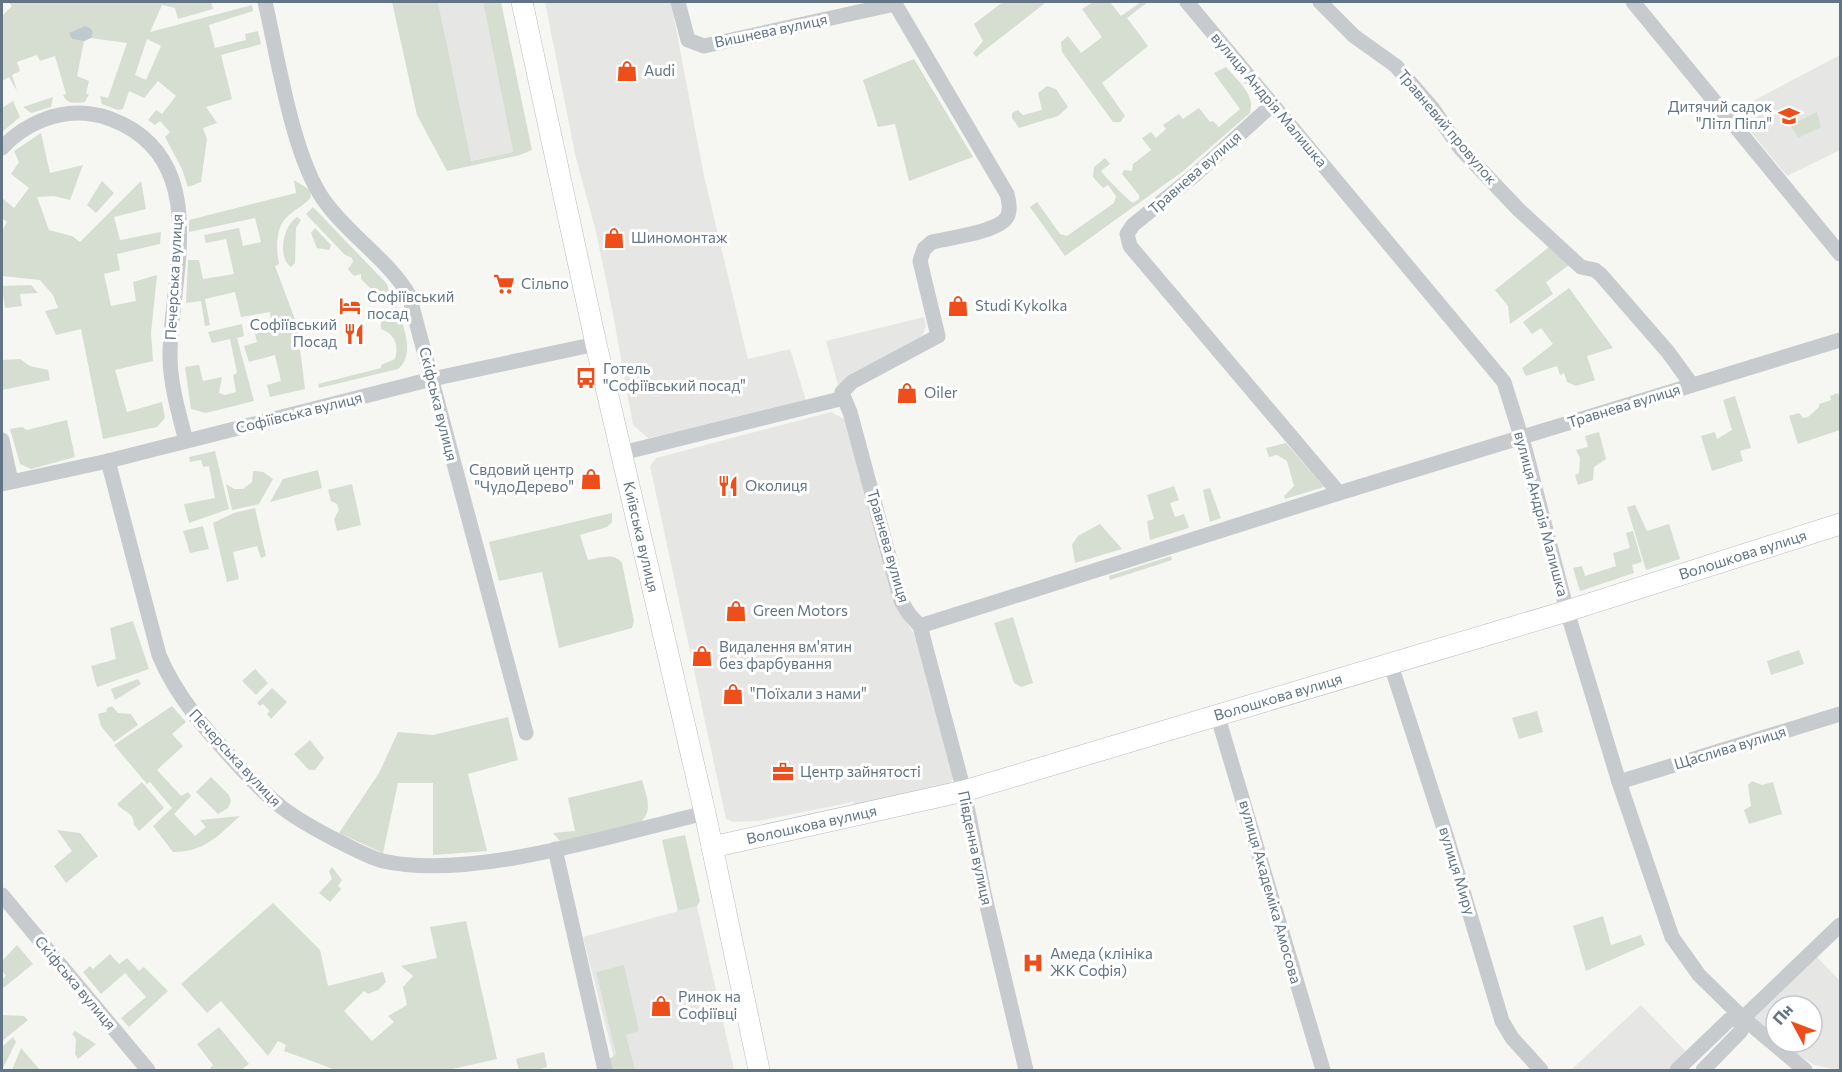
<svg xmlns="http://www.w3.org/2000/svg" width="1842" height="1072" font-family="Commissioner,sans-serif">
  <rect width="100%" height="100%" fill="#f6f6f2"/>
  <g fill="#e6e7e5">
    <path d="M438,2H483L513,152L470,161Z"/>
    <path d="M545,2H671L704,176L748,359L790,349L806,400L739,420L648,438L633,425L612,309L596,232L575,154Z"/>
    <path d="M1840,55V150L1787,176L1734,111Z"/>
    <path d="M924,317L926,326L923,334L914,345L838,385L826,341Z"/>
    <path d="M831,412L846,420L900,611L917,639L954,776L949,786L856,810L853,802L758,821L734,822L726,819L650,466L656,458Z"/>
    <path d="M697,906L734,1070H617L583,937Z"/>
    <path d="M1816,956L1840,981V1070L1814,1065L1777,1042H1812V1006H1776V1041L1753,1018Z"/>
    <path d="M1641,1005L1688,1054L1670,1070H1571Z"/>
  </g>
  <g fill="#d6ded2" fill-rule="evenodd">
    <path d="M8,2H211L213,9L178,19L175,8L162,5L150,32L252,5L253,11L209,25L215,48L246,40L245,34L258,31L261,44L221,55L232,99L206,107L217,123L203,128L207,139L201,182L188,187L182,169L165,137L170,132L160,121L155,125L148,120L156,110L162,114L176,96L158,81L144,98L129,91L123,109L118,110L102,104L100,96L108,98L127,43L91,38L84,41L77,76L89,81L86,94H89L85,102C75,103 68,105 63,95L66,94L55,56L40,61L37,55L17,62L20,71L12,75L17,91L9,77L2,81V16L12,6ZM147,39L161,46L146,80L135,75Z"/>
    <path d="M392,2H438L471,161L513,152L483,2H501L532,150L520,155L447,171L417,115Z"/>
    <path d="M1003,2L1045,3L976,57L973,53L983,41L974,24Z"/>
    <path d="M1093,2H1110L1121,16L1141,2H1148L1127,18L1148,46L1102,83L1125,116L1120,122H1113L1062,52L1061,42L1068,36L1081,53L1102,37L1082,9Z"/>
    <path d="M914,59L973,157L909,181L895,124L878,127L863,80Z"/>
    <path d="M1226,67C1237,80 1256,95 1250,113L1182,172L1065,256L1030,207L1037,202L1060,234L1067,236L1114,203L1116,196L1108,185L1103,188L1093,177L1094,167L1105,158L1110,164L1101,171C1103,175 1129,201 1133,203L1139,199V195L1122,174L1124,170L1132,171L1133,164L1151,150L1142,138L1151,132L1156,138L1166,129L1163,125L1179,114L1183,119L1199,108L1210,122L1213,121L1219,127L1240,109L1214,73Z"/>
    <path d="M1047,86L1056,89L1068,107L1058,116L1019,128L1012,118V113L1018,110L1023,115L1042,110L1038,93Z"/>
    <path d="M53,97L51,107L31,113L23,107Z"/>
    <path d="M13,101L20,117L2,132V108Z"/>
    <path d="M1817,112L1821,127L1798,138L1790,125Z"/>
    <path d="M41,133L50,173L83,165L70,200L54,196L37,197L49,230L72,236L80,242L141,181L146,209L114,217L120,240L161,232L160,244L117,254L120,270L104,274L111,306L136,301L133,282L157,275L151,333L153,361L115,370L127,412L162,402L165,418L157,427L103,439L81,329L56,335L45,311L58,308L53,295L40,280L2,276V231L7,222L2,218V198L14,208L29,188L11,174L19,162L14,151Z"/>
    <path d="M294,180L310,190L311,197C305,205 297,208 289,215C275,226 276,248 279,264L275,266L297,325L305,389L270,397L267,385L281,381L275,355L249,362L244,346L257,342L255,334L272,330L270,312L241,317L235,292L205,299L210,325L205,326L201,301L186,303L188,260H199L203,279L234,274L226,239L206,243L204,235L239,228L243,246L261,242L255,218L189,232V220L296,193Z"/>
    <path d="M102,181L114,193L96,213L87,205Z"/>
    <path d="M313,207L387,284L390,294L378,296L361,279V274L354,276L348,269L353,262L352,258L345,255L306,214Z"/>
    <path d="M297,217L301,220L296,228L295,263L291,267C277,257 283,226 297,217Z"/>
    <path d="M315,228L331,245L329,250L317,248L311,233Z"/>
    <path d="M1549,247L1569,265L1546,282L1553,294L1510,324L1508,306L1495,290Z"/>
    <path d="M31,285L38,293L20,294L22,306L5,308L2,286Z"/>
    <path d="M1569,288L1613,348L1587,356L1595,380L1576,386L1567,382L1564,373L1560,375L1557,366L1526,376L1522,368L1553,344L1541,328L1532,334L1523,322Z"/>
    <path d="M396,306C403,324 416,355 398,369L319,388L318,384L381,368V365L395,359C399,345 395,334 381,329C380,316 385,310 396,306Z"/>
    <path d="M242,324L244,336L237,338L254,401L206,413L191,409L185,367L199,365L203,381L222,377L219,393L225,395L236,392L233,375L237,373L230,339L212,343L208,332Z"/>
    <path d="M20,359L30,366L48,370L50,380L2,390V360Z"/>
    <path d="M1838,393L1840,398V430L1798,444L1789,416L1799,413L1803,418L1808,417L1819,407V404L1831,400L1830,396Z"/>
    <path d="M1735,396L1751,448L1740,451L1743,461L1712,471L1701,436L1715,432L1717,439L1732,430L1723,400Z"/>
    <path d="M67,420L75,457L31,469L20,464L10,429L22,427L27,430Z"/>
    <path d="M1599,432L1606,459L1594,467L1593,480L1578,485L1575,475L1579,473L1580,458L1576,450L1588,447L1585,436Z"/>
    <path d="M1286,443L1324,487L1285,499L1284,496L1294,486L1287,461L1277,455L1269,457L1266,448Z"/>
    <path d="M215,451L229,509L189,523L184,504L215,498L209,466L203,467L201,460L190,462L189,457Z"/>
    <path d="M318,470L322,488L270,502L283,479Z"/>
    <path d="M253,471L263,472L273,479L259,504L232,510L226,484L234,489H243L252,482Z"/>
    <path d="M352,484L361,525L337,531L334,519L339,510L337,504L331,501L328,490Z"/>
    <path d="M1174,486L1179,500L1170,503L1175,517L1184,514L1189,528L1150,540L1147,521L1154,519L1147,495Z"/>
    <path d="M1210,488L1221,518L1210,522L1203,490Z"/>
    <path d="M1635,505L1647,531L1669,524L1680,559L1646,570L1627,507Z"/>
    <path d="M255,508L266,556L261,558L257,546L233,552L239,579L227,582L213,523L234,513Z"/>
    <path d="M612,513V522L607,527L580,535L588,560C600,558 614,552 622,563L634,621L632,628L559,648L542,572L499,581L489,542Z"/>
    <path d="M1100,524L1122,549L1075,563L1072,545L1078,536Z"/>
    <path d="M203,526L209,549L190,553L183,531Z"/>
    <path d="M1633,531L1642,562L1632,565L1634,573L1580,591L1573,568L1582,566L1585,576L1616,566L1613,553L1630,548L1626,533Z"/>
    <path d="M1171,556L1172,560L1110,580L1109,576Z"/>
    <path d="M1013,617L1033,683L1021,687L1014,683L994,623Z"/>
    <path d="M133,621L149,669L97,687L91,666L116,659L110,628Z"/>
    <path d="M1799,650L1804,664L1771,675L1767,661Z"/>
    <path d="M255,669L268,683L256,695L242,681Z"/>
    <path d="M138,679L141,684L115,700L111,689Z"/>
    <path d="M272,688L287,702L271,719L267,714L270,711L263,704L260,706L257,703Z"/>
    <path d="M112,706L118,713L131,714L138,725L114,742L101,726L98,714L106,712L107,708Z"/>
    <path d="M172,706L186,722L172,734L183,746L157,770L181,796L188,792L191,796L174,814L195,836L206,827L200,820L240,816C218,836 204,852 173,852L153,826L172,808L150,782L147,784L114,745Z"/>
    <path d="M1537,711L1543,732L1519,739L1512,718Z"/>
    <path d="M508,717L518,760L468,774L487,851L433,855V783H398L383,853L339,833L379,773L398,732L433,735Z"/>
    <path d="M310,740L324,758L315,770H309L294,754Z"/>
    <path d="M211,777L229,795L231,801L228,808L218,814L196,792Z"/>
    <path d="M642,780C647,798 655,814 636,825L561,842L553,833L575,831L568,798Z"/>
    <path d="M1752,781L1762,785L1773,782L1782,814L1749,824L1744,810L1751,806L1748,785Z"/>
    <path d="M142,782L164,808L139,831L134,825C133,810 125,814 117,804Z"/>
    <path d="M57,830L80,833L98,856L66,883L54,866L72,851Z"/>
    <path d="M685,835L700,901L697,906L678,911L662,840Z"/>
    <path d="M332,867L342,880L338,886L341,889L330,902L319,893L332,879L329,871Z"/>
    <path d="M273,903L320,950L328,986L383,972L386,982L378,990L368,994L364,991L344,1011L372,1041L394,1022L388,1016L407,1005L403,987L413,976L401,966L437,958L430,927L466,921L497,1059L448,1070H336L284,1051L286,1045L278,1041L268,1056L221,1001L207,1013L181,984Z"/>
    <path d="M1603,916L1611,945L1641,935L1645,945L1586,971L1573,926Z"/>
    <path d="M17,945L33,964L2,989V980L6,976L2,970V961Z"/>
    <path d="M110,954L119,964L127,958L139,971L144,967L168,991L129,1027L121,1018L146,997L125,973L101,994L83,972L90,966L93,969Z"/>
    <path d="M624,965L639,1031L626,1035L635,1070H611L608,1060L616,1054L596,972Z"/>
    <path d="M2,1015L24,1016L28,1020L2,1041Z"/>
    <path d="M219,1027L249,1064L241,1070H212L210,1068L213,1065L197,1044Z"/>
    <path d="M75,1031L96,1044L78,1059L75,1054L76,1039L72,1034Z"/>
    <path d="M13,1037L16,1042L2,1070V1047Z"/>
    <path d="M21,1048L40,1070H12Z"/>
    <path d="M544,1052L547,1067L538,1070H519L516,1059Z"/>
  </g>
  <path fill="#bfcacf" d="M85,26L90,28L93,32L91,38L84,41L72,39L69,33Z"/>
  <g fill="none" stroke-linecap="round" stroke-linejoin="round">
    <defs>
      <g id="secondary">
        <path id="s1" d="M522,2L596,344L705,813L759,1070"/>
        <path id="s2" d="M712,847L964,791L1567,611L1840,524"/>
      </g>
    </defs>
    <use href="#secondary" stroke="#b7bcc1" stroke-width="22"/>
    <g stroke="#c8cbce" stroke-width="15">
      <path d="M265,2C278,57 292,154 323,199C348,235 387,258 409,295L526,733"/>
      <path d="M678,2L688,40L704,46L895,4"/>
      <path d="M1187,2L1504,382L1525,449L1567,611L1619,782L1672,937L1699,975L1743,1018L1805,1070"/>
      <path d="M1320,2L1354,36L1396,66L1433,109L1460,148L1519,210L1581,267L1595,270L1601,275L1668,352L1692,385"/>
      <path d="M1633,2L1840,254"/>
      <path d="M1273,104L1196,174L1133,225L1127,234L1130,246L1339,493"/>
      <path d="M2,148C24,124 58,109 91,114C107,116 120,122 133,130C208,178 170,283 170,356C170,384 179,414 186,441"/>
      <path d="M844,398L842,392L852,382L938,336L920,261L924,249L932,242C949,238 999,232 1007,217C1011,210 1009,201 1007,194L894,2"/>
      <path d="M2,440L11,481"/>
      <path d="M622,453L844,398L850,412L901,601L909,614L920,626L964,791L984,893L1026,1070"/>
      <path d="M108,461L159,655C177,698 207,731 238,765C273,804 291,817 338,841C352,848 368,857 383,861C471,881 616,834 705,813"/>
      <path d="M2,484L108,461L432,379L596,344"/>
      <path d="M920,626L1339,493L1840,340"/>
      <path d="M1390,662L1447,838L1502,1021L1512,1038L1541,1070"/>
      <path d="M1217,714L1323,1070"/>
      <path d="M1619,782L1840,714"/>
      <path d="M555,849L605,1070"/>
      <path d="M2,895L148,1070"/>
      <path d="M1677,1070L1729,1020L1743,1018"/>
      <path d="M1703,1070L1741,1031L1743,1018L1840,925"/>
    </g>
    <use href="#secondary" stroke="#fff" stroke-width="21"/>
  </g>
  <defs>
    <symbol id="shop-bare" viewBox="-9 -9 18 18"><path d="M-5-2.5h2.3a2.7 3.5 0 0 1 5.4 0H5L5.5 6h-11ZM-1.5-2.5h3a1.5 2.3 0 0 0-3 0Z" fill="#ee4e19" stroke="#fff" stroke-width="2.5" paint-order="stroke"/></symbol>
    <symbol id="school-bare" viewBox="-9 -9 18 18"><path d="M0-5L7-2L0 1L-7-2ZM-4 1L0 2.5L4 1V4Q0 6-4 4Z" fill="#ee4e19" stroke="#fff" stroke-width="2.5" paint-order="stroke"/></symbol>
    <symbol id="supermarket-bare" viewBox="-9 -9 18 18"><path d="M-6-5.5h2.5l.6 2H6L4.5 2H-2.5L-4.4-4H-6ZM-1.5 3.2a1.3 1.3 0 1 0 .1 0ZM3 3.2a1.3 1.3 0 1 0 .1 0Z" fill="#ee4e19" stroke="#fff" stroke-width="2.5" paint-order="stroke"/></symbol>
    <symbol id="hotel-bare" viewBox="-9 -9 18 18"><path d="M-6-4.5h1.5V1H6V5H4.5V3h-9V5H-6ZM-4 0a1.8 1.8 0 1 1 3.6 0ZM.5 0V-2.5h3Q6-2.5 6 0Z" fill="#ee4e19" stroke="#fff" stroke-width="2.5" paint-order="stroke"/></symbol>
    <symbol id="restaurant-bare" viewBox="-9 -9 18 18"><path d="M-5-6h1v4h1v-4h1v4h1v-4h1v5L-1.5 .5V6h-2V.5L-5-1ZM5-6V6H3V1.5H1.5Q1.5-4 5-6Z" fill="#ee4e19" stroke="#fff" stroke-width="2.5" paint-order="stroke"/></symbol>
    <symbol id="bus-bare" viewBox="-9 -9 18 18"><path d="M-5-6H5V4H4V6H2V4H-2V6H-4V4H-5ZM-3.5-4V0h7V-4ZM-3.5 1.2v1.5H-2V1.2ZM2 1.2v1.5H3.5V1.2Z" fill="#ee4e19" stroke="#fff" stroke-width="2.5" paint-order="stroke"/></symbol>
    <symbol id="office-bare" viewBox="-9 -9 18 18"><path d="M-6-3h4V-5.5h4V-3h4V5H-6ZM-1-4.5V-3h2v-1.5ZM-6 0V1H6V0Z" fill="#ee4e19" stroke="#fff" stroke-width="2.5" paint-order="stroke"/></symbol>
    <symbol id="hospital-bare" viewBox="-9 -9 18 18"><path d="M-5-5h3v3.5h4V-5h3V5h-3V1.5h-4V5h-3Z" fill="#ee4e19" stroke="#fff" stroke-width="2.5" paint-order="stroke"/></symbol>
  </defs>
  <g fill-rule="evenodd">
    <use href="#shop-bare" x="612" y="56" width="30" height="30"/>
    <use href="#school-bare" x="1774" y="101" width="30" height="30"/>
    <use href="#shop-bare" x="599" y="223" width="30" height="30"/>
    <use href="#supermarket-bare" x="489" y="269" width="30" height="30"/>
    <use href="#hotel-bare" x="335" y="291" width="30" height="30"/>
    <use href="#shop-bare" x="943" y="291" width="30" height="30"/>
    <use href="#restaurant-bare" x="339" y="319" width="30" height="30"/>
    <use href="#bus-bare" x="571" y="363" width="30" height="30"/>
    <use href="#shop-bare" x="892" y="378" width="30" height="30"/>
    <use href="#shop-bare" x="576" y="464" width="30" height="30"/>
    <use href="#restaurant-bare" x="713" y="471" width="30" height="30"/>
    <use href="#shop-bare" x="721" y="596" width="30" height="30"/>
    <use href="#shop-bare" x="687" y="641" width="30" height="30"/>
    <use href="#shop-bare" x="718" y="679" width="30" height="30"/>
    <use href="#office-bare" x="768" y="757" width="30" height="30"/>
    <use href="#hospital-bare" x="1018" y="948" width="30" height="30"/>
    <use href="#shop-bare" x="646" y="991" width="30" height="30"/>
  </g>
  <g text-anchor="middle" stroke-width="6" stroke-linejoin="round" paint-order="stroke">
    <g font-size="15" fill="#637585" stroke="#fff">
      <text transform="translate(771 31) rotate(-12)" y="5">Вишнева вулиця</text>
      <text transform="translate(1269 100) rotate(50)" y="5">вулиця Андрія Малишка</text>
      <text transform="translate(1447 127) rotate(50)" y="5">Травневий провулок</text>
      <text transform="translate(1195 173) rotate(-41)" y="5">Травнева вулиця</text>
      <text transform="translate(174 277) rotate(-87)" y="5">Печерська вулиця</text>
      <text transform="translate(438 404) rotate(76)" y="5">Скіфська вулиця</text>
      <text transform="translate(1624 406) rotate(-17)" y="5">Травнева вулиця</text>
      <text transform="translate(299 413) rotate(-14)" y="5">Софіївська вулиця</text>
      <text transform="translate(1541 514) rotate(75)" y="5">вулиця Андрія Малишка</text>
      <text dy="5" stroke="none"><textPath href="#s1" startOffset="548">Київська вулиця</textPath></text>
      <text transform="translate(888 546) rotate(74)" y="5">Травнева вулиця</text>
      <text dy="5" stroke="none"><textPath href="#s2" startOffset="1072">Волошкова вулиця</textPath></text>
      <text dy="5" stroke="none"><textPath href="#s2" startOffset="586">Волошкова вулиця</textPath></text>
      <text transform="translate(1730 748) rotate(-17)" y="5">Щаслива вулиця</text>
      <text transform="translate(235 758) rotate(47)" y="5">Печерська вулиця</text>
      <text dy="5" stroke="none"><textPath href="#s2" startOffset="102">Волошкова вулиця</textPath></text>
      <text transform="translate(975 848) rotate(78)" y="5">Південна вулиця</text>
      <text transform="translate(1457 871) rotate(73)" y="5">вулиця Миру</text>
      <text transform="translate(1270 892) rotate(74)" y="5">вулиця Академіка Амосова</text>
      <text transform="translate(75 983) rotate(50)" y="5">Скіфська вулиця</text>
    </g>
    <g font-size="15" fill="#637585" stroke="#fff" text-anchor="start">
      <text x="644" y="76">Audi</text>
      <text x="1772" y="112" text-anchor="end">Дитячий садок<tspan x="1772" dy="17">"Літл Піпл"</tspan></text>
      <text x="631" y="243">Шиномонтаж</text>
      <text x="521" y="289">Сільпо</text>
      <text x="367" y="302">Софіївський<tspan x="367" dy="17">посад</tspan></text>
      <text x="975" y="311">Studi Kykolka</text>
      <text x="337" y="330" text-anchor="end">Софіївський<tspan x="337" dy="17">Посад</tspan></text>
      <text x="603" y="374">Готель<tspan x="603" dy="17">"Софіївський посад"</tspan></text>
      <text x="924" y="398">Oiler</text>
      <text x="574" y="475" text-anchor="end">Свдовий центр<tspan x="574" dy="17">"ЧудоДерево"</tspan></text>
      <text x="745" y="491">Околиця</text>
      <text x="753" y="616">Green Motors</text>
      <text x="719" y="652">Видалення вм'ятин<tspan x="719" dy="17">без фарбування</tspan></text>
      <text x="750" y="699">"Поїхали з нами"</text>
      <text x="800" y="777">Центр зайнятості</text>
      <text x="1050" y="959">Амеда (клініка<tspan x="1050" dy="17">ЖК Софія)</tspan></text>
      <text x="678" y="1002">Ринок на<tspan x="678" dy="17">Софіївці</tspan></text>
    </g>
  </g>
  <rect width="1842" height="1072" fill="none" stroke="#637585" stroke-width="6"/>
  <g transform="translate(1794 1024) rotate(311)"><circle r="28" fill="#ffffff" stroke="#c1c8ce" stroke-width="1.5"/>
  <path d="M0-4.5L10 22L0 15L-10 22Z" fill="#ee4e19"/>
  <text y="-9" font-size="16" font-weight="bold" text-anchor="middle" fill="#637585">Пн</text>
  </g>
</svg>
